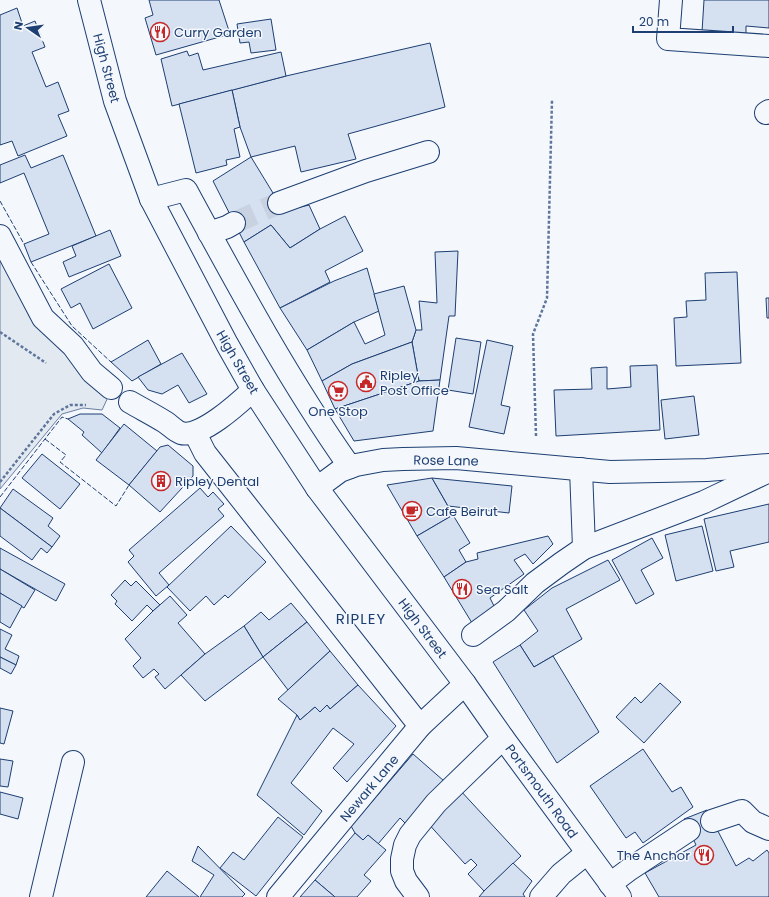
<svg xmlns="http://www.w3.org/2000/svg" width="769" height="897" font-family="Poppins,sans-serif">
  <rect width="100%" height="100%" fill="#f4f7fb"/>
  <path fill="#e3e9f0" stroke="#687fa3" d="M0,246L109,395L102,410L83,408L62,414L0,489Z"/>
  <g fill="#d5e0f0" stroke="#1d3f73">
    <path d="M149,0H219L230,34L156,55L145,18L153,15Z"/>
    <path d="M704,0H769V28L746,26V35L702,32Z"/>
    <path d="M17,8L23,26L35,21L45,47L32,52L46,87L58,82L69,111L58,115L67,136L18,156L12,141L0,145V15Z"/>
    <path d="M271,19L276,50L251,53L249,42L240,43L237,24Z"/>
    <path d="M430,43L445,107L348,134L356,159L301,172L295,146L251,157L240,127L232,90L286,76Z"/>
    <path d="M187,51L189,56L198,53L203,70L281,52L286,76L172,106L161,59Z"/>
    <path d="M232,90L240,127L234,129L240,157L226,160L227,165L196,173L179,104Z"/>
    <path d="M25,155L31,168L63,155L96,236L31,262L24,244L49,234L24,173L0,183V165Z"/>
    <path d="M251,157L284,211L309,205L320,229L290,248L271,225L244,242L213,181Z"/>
    <path d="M345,216L363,251L325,271L330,282L280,308L244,242L271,225L290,248L320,229Z"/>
    <path d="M110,230L121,256L69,277L63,262L76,256L72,246Z"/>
    <path d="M458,251L455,316H449L440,380L419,381L412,342L416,330H422L419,301L437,303L435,252Z"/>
    <path d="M109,264L132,308L93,329L80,303L71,308L61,289Z"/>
    <path d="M367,268L379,311L354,322L307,350L280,308L334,281Z"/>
    <path d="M737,272L741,363L676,366L674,318L687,317L686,301L706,300L705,273Z"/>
    <path d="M404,286L416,330L412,342L352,364L322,381L307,350L354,322L365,344L385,335L374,294Z"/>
    <path d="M766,298H769V318H767Z"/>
    <path d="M456,338L481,342L473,394L448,390Z"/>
    <path d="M148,340L161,364L132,381L111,362Z"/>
    <path d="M487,340L513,346L501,405L510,407L504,434L469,427Z"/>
    <path d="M412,342L419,381L335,409L322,381L352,364Z"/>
    <path d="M182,353L207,394L189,403L178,385L162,394L148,390L138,377Z"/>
    <path d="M657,365L660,430L556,436L554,390L592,389L591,368L607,367V389L631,387L630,366Z"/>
    <path d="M440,380L433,431L354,441L335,409L419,381Z"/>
    <path d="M694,396L699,435L665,439L661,400Z"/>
    <path d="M80,414H102L120,428L102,453L82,435L84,432L68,419Z"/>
    <path d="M124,424L157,451L129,485L96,460Z"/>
    <path d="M168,445L193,466V476L160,512L129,485L160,447Z"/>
    <path d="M42,454L80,484L60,509L22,478Z"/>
    <path d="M432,478L453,515L417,536L387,485Z"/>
    <path d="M432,478L512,486L509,513L448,506Z"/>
    <path d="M200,488L208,497L213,492L224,504L218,509L224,516L159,573L169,585L156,596L128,562L134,556L129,550Z"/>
    <path d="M13,489L53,518L48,526L60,536L52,547L0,508Z"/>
    <path d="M769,504V542L730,551L734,567L716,571L704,519Z"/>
    <path d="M0,508L52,547L47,553L41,548L32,560L0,536Z"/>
    <path d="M453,515L470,543L459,550L466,562L444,577L417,536Z"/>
    <path d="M231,526L266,562L228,598L225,595L214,605L206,596L190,611L167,587Z"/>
    <path d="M702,526L713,571L676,581L665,535Z"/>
    <path d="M548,536L553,544L533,564L525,554L514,560L524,574L490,598L494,606L472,623L444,577L466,562L478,559L477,553Z"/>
    <path d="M652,538L663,558L641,570L654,594L636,604L612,560Z"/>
    <path d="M0,548L65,584L56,601L0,569Z"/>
    <path d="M608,560L620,580L566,609L582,639L534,667L520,645L538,631L524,610L552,588Z"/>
    <path d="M0,569L35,590L24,608L0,593Z"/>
    <path d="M125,580L131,586L136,581L160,605L153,611L147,605L132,621L115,604L117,601L111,595Z"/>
    <path d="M0,593L22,606L10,628L0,622Z"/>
    <path d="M170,596L187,615L178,623L205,654L165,689L155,677L159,674L154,669L143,678L133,666L141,658L125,639L153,611Z"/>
    <path d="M291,603L307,622L263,657L244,626L261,612L269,620Z"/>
    <path d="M307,622L330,651L288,690L263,657Z"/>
    <path d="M244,626L263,657L205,701L181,675L205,654Z"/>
    <path d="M0,629L12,635L5,649L19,656L16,665L0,657Z"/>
    <path d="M520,645L534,667L553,656L599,732L557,763L493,662Z"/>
    <path d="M330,651L358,685L330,709L327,705L320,712L315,707L300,720L297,715L278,699Z"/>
    <path d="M0,657L16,665L11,674L0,668Z"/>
    <path d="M660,683L681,702L644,743L616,717L635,697L641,703Z"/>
    <path d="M358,685L396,726L347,782L333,768L354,744L333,728L291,783L322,811L304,835L257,795L297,715L300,720L315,707L320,712L327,705L330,709Z"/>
    <path d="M0,708L13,711L4,744L0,743Z"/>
    <path d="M643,749L672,792L681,787L693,807L643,843L635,832L626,838L590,786Z"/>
    <path d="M413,754L444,781L406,824L400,818L378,844L368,835L363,840L355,833L351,826Z"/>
    <path d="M0,759L13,761L8,787L0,786Z"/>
    <path d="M459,789L521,856L484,891L468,874L477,865L471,859L465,864L425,820Z"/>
    <path d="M0,792L23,798L18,819L0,814Z"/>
    <path d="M707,810L736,866L749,858L753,861L767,850L769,853V897H659L645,873L696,845L684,819Z"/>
    <path d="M278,817L303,837L256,896L220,868L233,852L244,860Z"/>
    <path d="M355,833L363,840L368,835L386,850L364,875L371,881L357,897H335L315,880Z"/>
    <path d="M198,846L245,894L242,897H200L214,875L192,861Z"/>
    <path d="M513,863L532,881L523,894L525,897H479L484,891Z"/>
    <path d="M167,871L199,897H146Z"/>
    <path d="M315,880L335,897H300Z"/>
  </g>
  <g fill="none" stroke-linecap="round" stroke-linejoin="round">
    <path stroke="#c9d2e0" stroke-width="22" stroke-dasharray="22 11" stroke-linecap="butt" d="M234,223L279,203"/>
    <defs>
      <g id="minor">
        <path d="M671,0L668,39L769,46"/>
        <path d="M766,113L769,111"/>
        <path d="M151,199L186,190C237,284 288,379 350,467"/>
        <path d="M279,203L366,171L428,152"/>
        <path d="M209,233L227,227L234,223"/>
        <path d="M0,236L43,318L73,346L92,372L111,388"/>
        <path d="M130,402C142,409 154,415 165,422C170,425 175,431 181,433C200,439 239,403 253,390"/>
        <path d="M195,433L205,453L420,726"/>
        <path d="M581,469L584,548"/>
        <path d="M317,488L340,471L356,465L383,460L403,459L456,458L610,472L707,470L769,465"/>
        <path d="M473,635L506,611L535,583L562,563L584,548L704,502L769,471"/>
        <path d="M712,821L742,811L753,822L769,829"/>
        <path d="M610,884L630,869L689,830"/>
        <path d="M41,897L73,762"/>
        <path d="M418,897L406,881L402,871V859L405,845L410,835L436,803L503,738"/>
        <path d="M541,897L561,874L587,853"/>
      </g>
      <g id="major">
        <path d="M89,0L115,101L151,199L227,344L253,390L317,488L465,684L503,738L620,897"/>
        <path d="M278,897L420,726L465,684"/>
      </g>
    </defs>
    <use href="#minor" stroke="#1d3f73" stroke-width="24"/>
    <use href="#major" stroke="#1d3f73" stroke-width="24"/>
    <g stroke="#5e769c" stroke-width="2.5" stroke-dasharray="3 2" stroke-linecap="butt">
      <path d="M0,332L46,363"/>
      <path d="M536,436L533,334L547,298L552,100"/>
      <path d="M0,482L54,414L70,405H86"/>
    </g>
    <use href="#minor" stroke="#f4f7fb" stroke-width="22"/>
    <use href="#major" stroke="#f4f7fb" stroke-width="22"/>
    <g stroke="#1d3f73" stroke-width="1" stroke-dasharray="5 2" stroke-linecap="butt">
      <path d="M0,201L24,244"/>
      <path d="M31,262L72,326L111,362"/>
      <path d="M45,439L66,455L60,462L116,506L129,485"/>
      <path d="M0,497L62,417L68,419"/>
    </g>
  </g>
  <defs>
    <symbol id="restaurant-ring" viewBox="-11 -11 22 22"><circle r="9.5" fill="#f4f7fb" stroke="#c62828" stroke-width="1.5"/><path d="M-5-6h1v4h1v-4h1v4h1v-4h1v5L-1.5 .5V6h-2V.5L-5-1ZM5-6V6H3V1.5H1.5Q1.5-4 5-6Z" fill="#c62828"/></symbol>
    <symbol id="civic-ring" viewBox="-11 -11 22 22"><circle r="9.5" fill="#f4f7fb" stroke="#c62828" stroke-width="1.5"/><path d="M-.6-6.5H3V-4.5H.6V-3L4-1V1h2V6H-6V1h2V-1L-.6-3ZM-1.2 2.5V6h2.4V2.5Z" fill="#c62828"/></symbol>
    <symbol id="supermarket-ring" viewBox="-11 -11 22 22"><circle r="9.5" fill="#f4f7fb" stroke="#c62828" stroke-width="1.5"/><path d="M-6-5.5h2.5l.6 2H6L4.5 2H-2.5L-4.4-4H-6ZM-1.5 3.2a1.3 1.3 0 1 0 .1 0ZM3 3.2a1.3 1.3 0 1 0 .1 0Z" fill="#c62828"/></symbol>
    <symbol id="building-ring" viewBox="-11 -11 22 22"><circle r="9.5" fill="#f4f7fb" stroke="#c62828" stroke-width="1.5"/><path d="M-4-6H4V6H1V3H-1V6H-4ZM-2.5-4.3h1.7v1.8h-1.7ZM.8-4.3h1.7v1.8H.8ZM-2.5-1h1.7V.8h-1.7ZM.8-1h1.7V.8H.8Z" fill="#c62828"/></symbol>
    <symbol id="cafe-ring" viewBox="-11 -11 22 22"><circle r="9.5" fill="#f4f7fb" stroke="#c62828" stroke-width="1.5"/><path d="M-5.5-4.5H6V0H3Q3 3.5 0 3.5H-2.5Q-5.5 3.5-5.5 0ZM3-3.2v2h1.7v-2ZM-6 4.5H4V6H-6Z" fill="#c62828"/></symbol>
  </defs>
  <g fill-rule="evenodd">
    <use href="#restaurant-ring" x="149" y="21" width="22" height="22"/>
    <use href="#civic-ring" x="355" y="371" width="22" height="22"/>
    <use href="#supermarket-ring" x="327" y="380" width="22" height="22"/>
    <use href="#building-ring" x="150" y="470" width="22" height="22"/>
    <use href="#cafe-ring" x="401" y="500" width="22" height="22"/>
    <use href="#restaurant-ring" x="451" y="578" width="22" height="22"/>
    <use href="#restaurant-ring" x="693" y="844" width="22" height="22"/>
  </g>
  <g text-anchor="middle" stroke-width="3" stroke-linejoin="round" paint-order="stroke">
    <g font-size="13" fill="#1d3f73" stroke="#f4f7fb" text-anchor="start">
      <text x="174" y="37">Curry Garden</text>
      <text x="380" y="380">Ripley<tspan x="380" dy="15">Post Office</tspan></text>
      <text x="338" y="416" text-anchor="middle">One Stop</text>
      <text x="175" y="486">Ripley Dental</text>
      <text x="426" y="516">Cafe Beirut</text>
      <text x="476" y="594">Sea Salt</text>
      <text x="690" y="860" text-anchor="end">The Anchor</text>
    </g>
    <g font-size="13" fill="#1d3f73" stroke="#f4f7fb">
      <text transform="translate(107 68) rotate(75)" y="5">High Street</text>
      <text transform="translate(238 362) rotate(60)" y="5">High Street</text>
      <text transform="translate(446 460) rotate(1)" y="5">Rose Lane</text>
      <text transform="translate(423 628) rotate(53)" y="5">High Street</text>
      <text transform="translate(369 788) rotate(-50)" y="5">Newark Lane</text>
      <text transform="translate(542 791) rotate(54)" y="5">Portsmouth Road</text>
    </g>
    <g font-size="15" letter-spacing="1" fill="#1d3f73" stroke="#f4f7fb">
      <text x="361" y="624">RIPLEY</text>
    </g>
  </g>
  <g transform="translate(28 28) rotate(283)" stroke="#f4f7fb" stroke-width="3" paint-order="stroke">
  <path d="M0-3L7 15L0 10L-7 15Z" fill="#1d3f73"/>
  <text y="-6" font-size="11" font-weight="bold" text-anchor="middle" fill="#1d3f73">N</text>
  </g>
  <path d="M633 26v6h100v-6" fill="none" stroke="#1d3f73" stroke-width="2"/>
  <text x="639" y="26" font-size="12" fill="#1d3f73" stroke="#f4f7fb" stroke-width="3" paint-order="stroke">20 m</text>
</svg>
